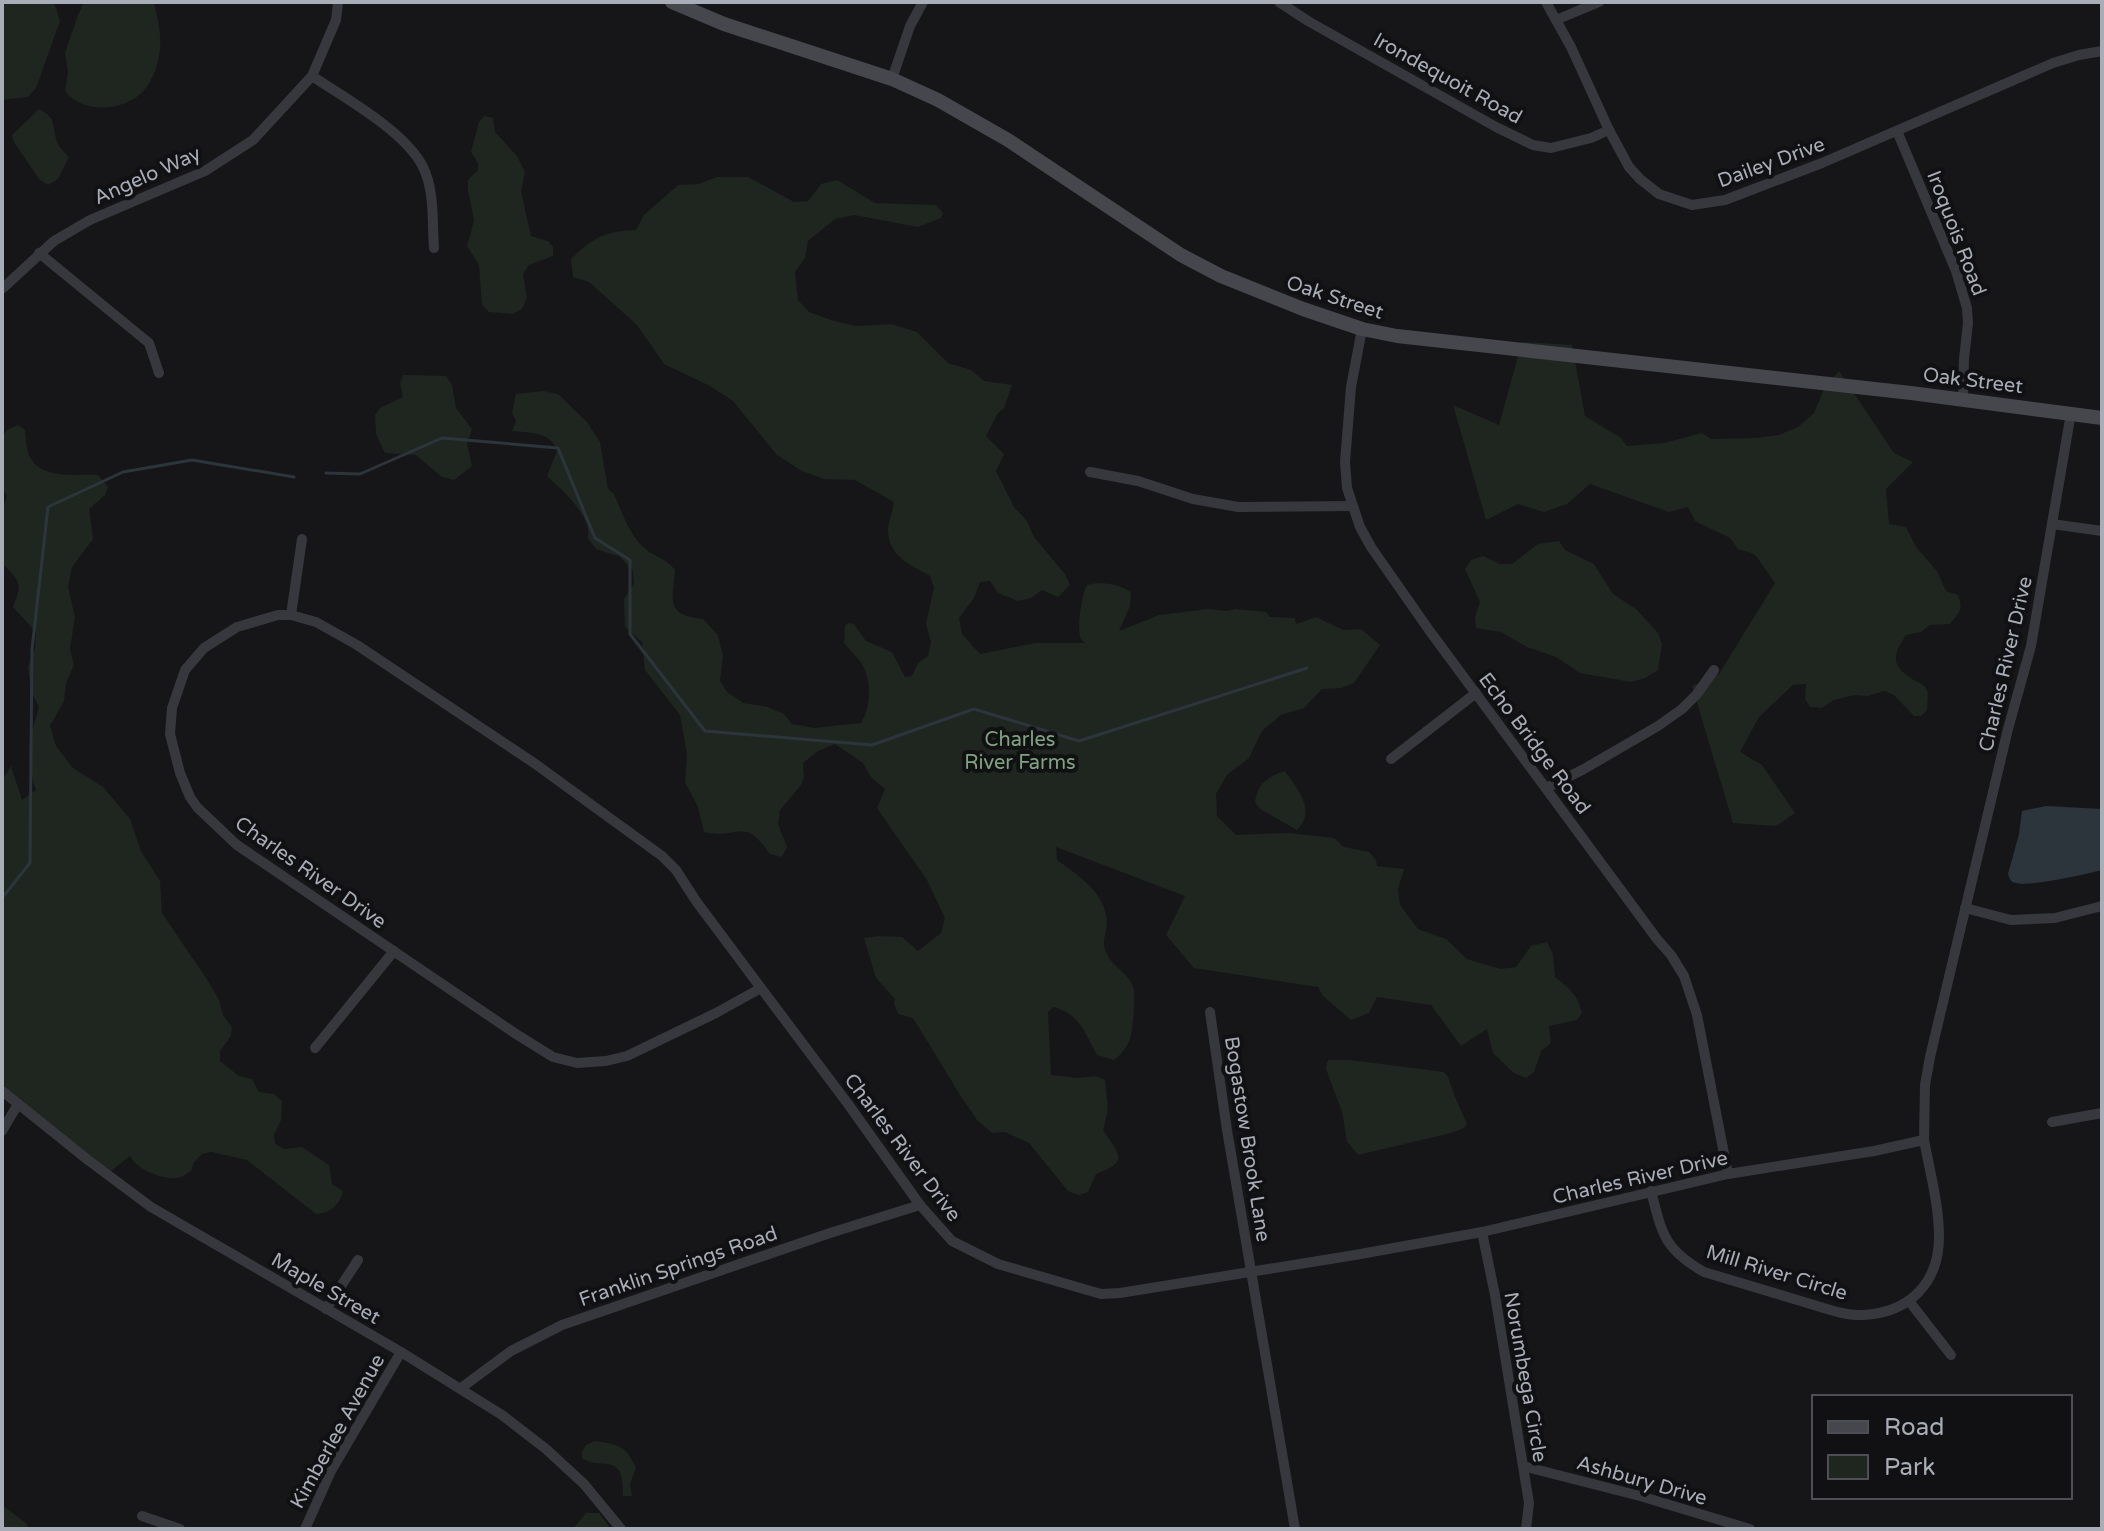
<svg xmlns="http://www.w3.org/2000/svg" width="2104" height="1531" font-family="'Varela Round',sans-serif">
  <rect width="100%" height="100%" fill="#161618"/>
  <g fill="#1e261f">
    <path d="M2,2H54L60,21L36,88L28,97L2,100Z"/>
    <path d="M84,2H153L154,4C159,23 163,41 158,61C155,74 147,91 135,98C114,112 80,111 65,91L68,72L65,53L78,15Z"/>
    <path d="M39,109C57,118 52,126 57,142C59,147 65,153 69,157L58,179L48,185L39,179L14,142L12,135Z"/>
    <path d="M484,116L493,118L495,132L517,156L525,172L521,192L531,236L548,241L553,247V256L529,265L523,274L527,298L522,309L512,314L489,312L482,305L479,265L467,246L474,221L468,190V180L478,170V163L471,152L479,122Z"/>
    <path d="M717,177H748L794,202L808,201L821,184L837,180L875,203L936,205L943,213L941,218L918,227L854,215L835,219L808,241L805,258L795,272L798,300L809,312L834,321L856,326L891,324L917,332L948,363L971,370L984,381L1012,385L1004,408L998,413L986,436L1004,454L996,471L1014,507L1027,521L1034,537L1065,574L1070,585L1058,597L1042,590L1031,598L1018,601L998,593L990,581L980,582L974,598L959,618L962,634L980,654L1036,643H1085C1084,642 1082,641 1081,639C1076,630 1082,594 1087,585C1100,581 1119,584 1131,592L1130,606L1119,631L1159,615L1208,609L1227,611L1235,609L1266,612L1270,617L1295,618L1296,624L1316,617L1343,630L1361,629L1380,645L1354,683L1341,688L1322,689L1304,708L1281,715L1262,731L1249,758L1227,775L1216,794L1217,816L1236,835L1288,833L1334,838L1344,847L1369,852L1376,860L1377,866L1404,869L1398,889L1400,905L1418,929L1446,939L1467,959L1500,969L1516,967L1531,946L1547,942L1553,954L1555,977C1568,987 1579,996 1582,1013L1577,1020L1549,1026L1551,1043L1541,1051L1534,1072L1526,1078L1514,1073L1493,1053L1487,1029L1461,1046L1431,1005L1377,997L1369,1013L1351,1020L1323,996L1318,987L1194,968L1166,935L1185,896L1056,847L1057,860C1078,875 1106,893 1107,922C1107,933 1101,941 1106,952C1112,967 1126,971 1133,986C1136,994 1133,1026 1131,1035C1129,1045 1121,1055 1114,1060L1097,1055C1084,1032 1081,1015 1054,1007L1048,1012L1051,1075L1077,1078L1096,1076L1105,1080L1108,1110L1103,1130C1119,1154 1130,1162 1096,1174L1088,1192L1079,1195L1068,1191L1029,1143L1005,1132L992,1133L977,1120L960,1095L915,1021L912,1018L898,1014L894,1004L895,999L876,978L864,938L879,936L902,937L918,951L941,933L945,918L927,880L877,808L885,789L871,777L863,763L835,744L818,751L803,763L804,777L801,785L780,810L778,824L787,847L782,857L770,854C742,814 739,841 704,832L698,807L685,782L687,754L680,715L645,670L642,642L625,627L624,599L634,584L633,571L620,557L596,549L588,538C592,516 562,490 547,476L557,451C551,431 529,433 512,431L516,421L512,413L516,394L543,391L558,394L587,422L600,442L608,489L614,494C623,514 630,538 648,551C658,558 667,559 675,570C672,602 666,615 703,619L718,635L723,656L720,681L727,692L743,703L768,707L784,714L792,724L814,728L861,723C871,707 872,681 862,664C857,657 850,650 844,643L845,626L848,623L854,624L866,641L892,652L905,677L912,676L918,663L928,656L931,642L926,624L934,587L930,576C911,565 887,556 888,528C889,520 893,510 894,502L855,480L824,479L802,471L777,455L732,400L708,385L664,364L637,325L589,282L573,277L571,259C593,238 604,231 636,230L644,215L678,185L699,184Z"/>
    <path d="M1522,342L1572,345L1585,416L1621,438L1627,446L1664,443L1702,433L1711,439L1757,438L1779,435L1798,427L1814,413L1824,389L1839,371L1894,453L1913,462L1886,489L1889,524L1906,527L1916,547L1937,571L1946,591L1958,595C1964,610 1959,612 1950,624L1930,625L1921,632L1906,635C1894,654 1889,664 1912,679C1917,682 1924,683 1927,690C1929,696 1927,704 1927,710L1921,716H1914L1894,695L1884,691L1868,696L1855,695L1834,700L1822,708L1810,707L1805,699L1806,684L1793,685L1759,717L1740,752L1762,765L1795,813L1776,826L1733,823L1692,686L1719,674L1775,583L1756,556L1752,553L1738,549L1730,538L1695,521L1688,507L1669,512L1590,484L1567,504L1544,512L1518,504L1486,520L1453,405L1499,425Z"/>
    <path d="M403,375L446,376L452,385L456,408L472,429L467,444L472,466L454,480L442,477L416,455L385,453L376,434L375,415L380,408L403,397L400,383Z"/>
    <path d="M18,425L25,430C26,438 26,448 29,455C39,480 77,474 98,475L108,487L105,495L89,509L93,539L72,567L68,587L75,617L70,649L74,665L66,683L64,701L50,726L56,746L73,768L103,787L130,819L141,851L160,881L162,913L208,981L219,1000L223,1015L232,1027L231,1036L220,1051V1061L239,1076L252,1079L259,1092L274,1094L282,1101L281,1120L274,1135L275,1144L284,1149L302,1147L329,1165L332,1184L343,1191C341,1204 329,1214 316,1214L247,1160L211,1152L202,1154L194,1162L191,1171C187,1173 183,1177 178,1178C164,1180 137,1170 130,1156L111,1171L43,1122L4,1086L2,781L11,766L22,800L36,790C24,754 29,742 39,707L31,691L28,667L35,648L36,632L13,607C23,582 20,582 2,563V510L7,496L2,487V436L7,430Z"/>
    <path d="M1559,541L1565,550L1594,564L1613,594L1636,609L1658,633L1662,644L1658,670L1645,678L1631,682L1580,673L1556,657L1527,647L1501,632L1476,628L1475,617L1480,602L1465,569L1471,560L1483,556L1500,564H1512L1538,544Z"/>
    <path d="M1285,771C1297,789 1317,810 1297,830L1260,809L1255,802C1257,784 1268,776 1285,771Z"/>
    <path d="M1329,1060H1350L1444,1072L1448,1077L1455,1097L1467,1124L1464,1128L1451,1133L1358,1155L1347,1141L1342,1112L1326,1069L1327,1062Z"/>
    <path d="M595,1441C620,1445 625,1445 636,1468L630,1484L632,1496H623C624,1449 603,1472 582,1458V1452L586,1445Z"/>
    <path d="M2,1505L27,1524L28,1529H2Z"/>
    <path d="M586,1513H599L611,1529H573Z"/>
  </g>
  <path fill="#2c353c" d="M2046,806L2102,809V870C2087,874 2029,887 2016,883C2010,882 2010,879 2008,874L2019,834L2022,811Z"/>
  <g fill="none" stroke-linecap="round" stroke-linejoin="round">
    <g stroke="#2c353c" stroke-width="3">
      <path d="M326,473L360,474L442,438L558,448L595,538L630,560V634L705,731L872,745L974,709L1079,741L1307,668"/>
      <path d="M2,898L30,863L32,649L48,507L123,472L192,460L294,477"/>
    </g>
    <g stroke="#37383d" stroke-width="10">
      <path d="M1279,2L1308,21L1496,127L1533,145L1551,148L1591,138L1609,130"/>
      <path d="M1546,2L1571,47L1609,130L1629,167L1640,179L1659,194L1692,205L1725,200L1822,163L2053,63L2079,55L2102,51"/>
      <path d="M1556,20L1599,2"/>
      <path d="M312,76C345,98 406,132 423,167C435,191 432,223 434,248"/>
      <path d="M892,79L910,26L923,2"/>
      <path d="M1897,131L1956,271L1967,308L1968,323L1964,359L1963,399"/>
      <path d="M39,253L149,343L159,373"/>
      <path d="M3,288L54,241L90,220L205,171L253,140L312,76L336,20L338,2"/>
      <path d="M1362,329L1351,387L1345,462L1347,488L1360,527L1371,547L1429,630L1657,939L1671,955L1684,976L1697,1015L1728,1174"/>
      <path d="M1090,472L1138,481L1193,499L1238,507L1352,506"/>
      <path d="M2052,524L2102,531"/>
      <path d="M291,615L302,539"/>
      <path d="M1391,759L1476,693"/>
      <path d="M1546,788L1584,769L1658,726L1682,709L1697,694L1714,670"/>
      <path d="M1965,908L2011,920L2055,918L2102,906"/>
      <path d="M761,988L696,901L676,870L662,856L534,763L357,645L316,622L291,615H278L237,627L204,648L185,670L172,708L170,734L180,773L190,797L197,807L237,845L516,1034L553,1057L577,1063L606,1061L627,1056L716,1013L761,988L848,1104L920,1205L952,1241L998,1264L1101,1294L1120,1293L1355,1255L1482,1232L1728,1174L1874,1151L1924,1140L1925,1085L1930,1057L2008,729L2031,646L2071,413"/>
      <path d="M1210,1012L1227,1130L1295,1529"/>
      <path d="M315,1048L394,951"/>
      <path d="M2,1091L88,1160L151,1207L401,1352L502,1415L546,1449L584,1484L621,1529"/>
      <path d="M2052,1122L2102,1113"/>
      <path d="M2,1131L18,1104"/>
      <path d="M1651,1191C1662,1234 1664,1249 1704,1272C1737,1282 1770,1292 1804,1302C1822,1307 1844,1316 1863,1315C1908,1313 1939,1284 1939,1237C1939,1205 1930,1172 1924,1140"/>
      <path d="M1482,1232L1495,1295L1529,1503L1526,1529"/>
      <path d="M1909,1301L1951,1355"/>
      <path d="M326,1309L358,1260"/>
      <path d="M461,1388L511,1351L562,1325L830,1233L920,1205"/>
      <path d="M1523,1466L1640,1496L1750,1529"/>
      <path d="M142,1516L180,1529"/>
      <path d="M305,1529L331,1471L401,1352"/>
    </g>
    <path stroke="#45474d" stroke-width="14" d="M672,2L724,24L892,79L938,100L1008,140L1181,255L1221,276L1303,309L1362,329L1397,336L1911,393L2102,418"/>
  </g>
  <g text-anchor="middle" stroke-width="8" stroke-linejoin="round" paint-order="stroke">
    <g font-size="20" fill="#a8adb8" stroke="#111113">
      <text transform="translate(1448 78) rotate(29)" y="7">Irondequoit Road</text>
      <text transform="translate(1771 162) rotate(-20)" y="7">Dailey Drive</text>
      <text transform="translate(147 175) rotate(-24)" y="7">Angelo Way</text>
      <text transform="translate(1957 233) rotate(69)" y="7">Iroquois Road</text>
      <text transform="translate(1335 297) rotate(18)" y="7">Oak Street</text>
      <text transform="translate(1973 380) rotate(7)" y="7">Oak Street</text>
      <text transform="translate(2005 664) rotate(-77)" y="7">Charles River Drive</text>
      <text transform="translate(1535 743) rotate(53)" y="7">Echo Bridge Road</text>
      <text transform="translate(311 872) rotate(35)" y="7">Charles River Drive</text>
      <text transform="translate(1248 1139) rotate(81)" y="7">Bogastow Brook Lane</text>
      <text transform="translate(903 1147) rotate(53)" y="7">Charles River Drive</text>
      <text transform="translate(1640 1177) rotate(-13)" y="7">Charles River Drive</text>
      <text transform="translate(678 1266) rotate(-19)" y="7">Franklin Springs Road</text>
      <text transform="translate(1777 1272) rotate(17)" y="7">Mill River Circle</text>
      <text transform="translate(326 1288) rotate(30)" y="7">Maple Street</text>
      <text transform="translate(1526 1377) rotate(80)" y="7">Norumbega Circle</text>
      <text transform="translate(337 1431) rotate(-61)" y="7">Kimberlee Avenue</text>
      <text transform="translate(1642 1480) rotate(16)" y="7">Ashbury Drive</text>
    </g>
    <g font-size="20" fill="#7fa381" stroke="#111113">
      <text x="1020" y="746">Charles<tspan x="1020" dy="23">River Farms</tspan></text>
    </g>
  </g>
  <rect width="2104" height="1531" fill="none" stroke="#a8adb8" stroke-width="8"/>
  <rect x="1812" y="1395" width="260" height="104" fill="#111113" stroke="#4d4f55" stroke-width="2"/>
  <rect x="1828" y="1421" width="40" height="12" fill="#45474d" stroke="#4d4f55" stroke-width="2"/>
  <text x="1884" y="1435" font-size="24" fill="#a8adb8">Road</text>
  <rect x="1828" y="1455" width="40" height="24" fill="#1e261f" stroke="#4d4f55" stroke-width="2"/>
  <text x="1884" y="1475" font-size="24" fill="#a8adb8">Park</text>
</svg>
